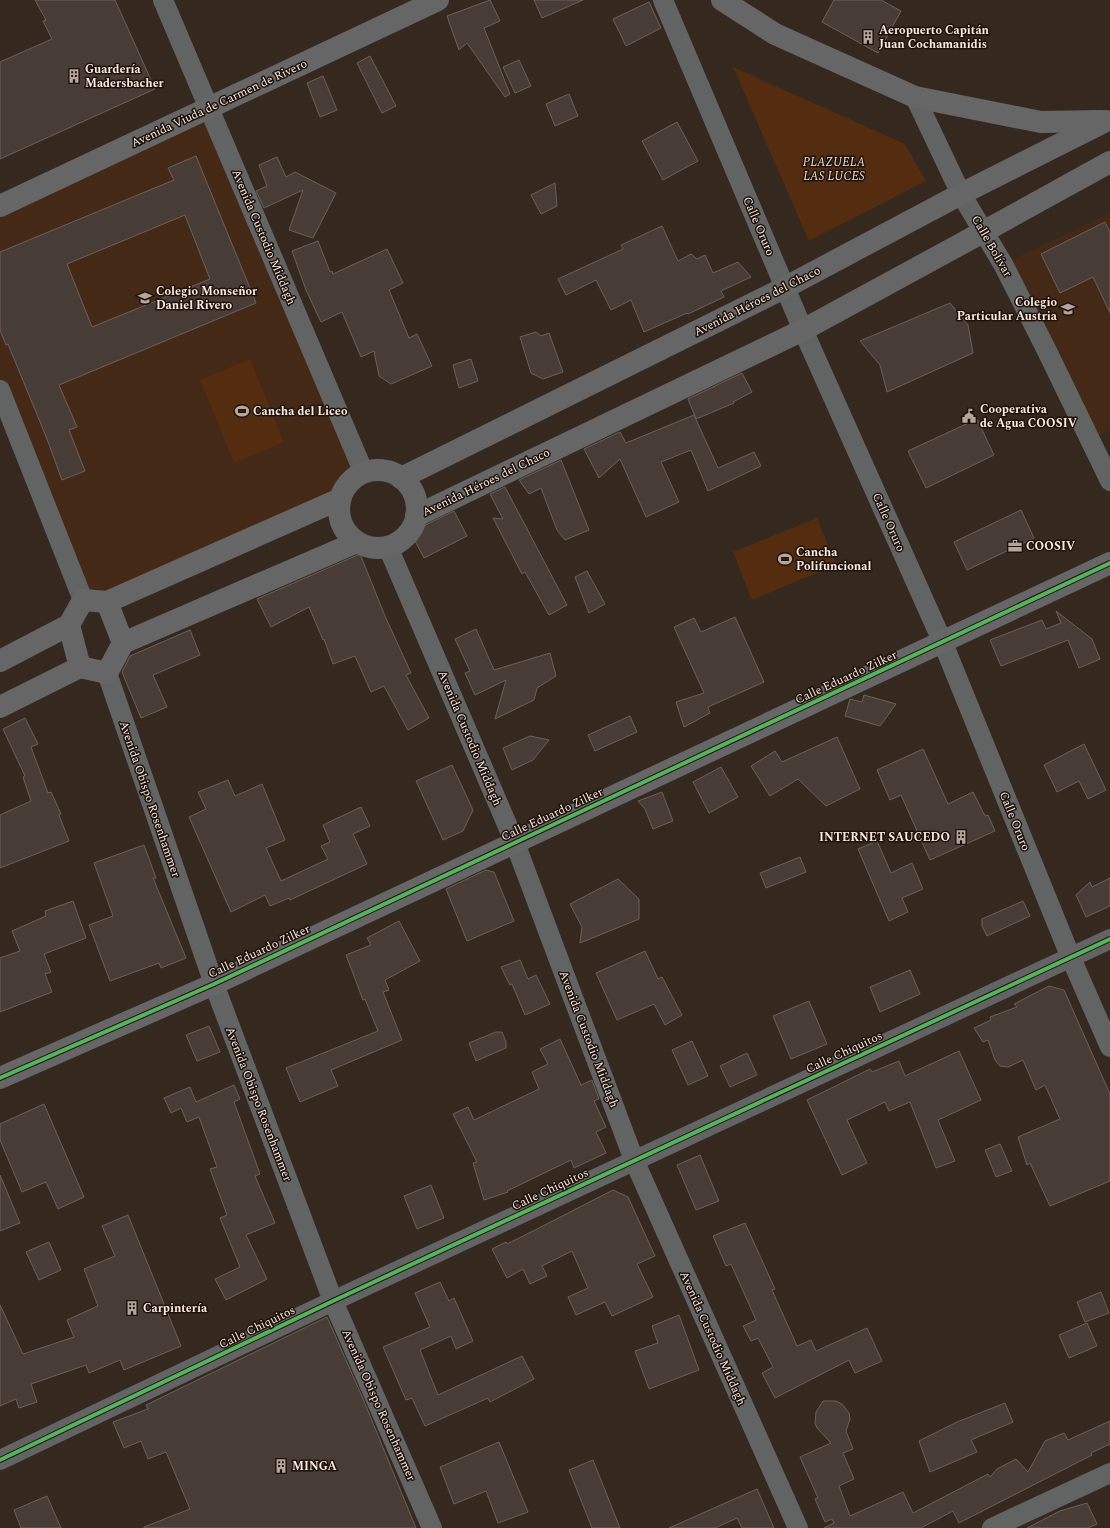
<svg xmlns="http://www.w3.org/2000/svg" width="1110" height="1528" font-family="Spectral,serif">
  <rect width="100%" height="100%" fill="#35281f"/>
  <g fill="#452917">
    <path d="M209,108L364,473L354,479L345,488L340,499L83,600L0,390V206Z"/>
    <path d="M1110,213V430L1090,440L1003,264Z"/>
  </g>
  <g fill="#542c10">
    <path d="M733,67L905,144L926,181L809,241Z"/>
    <path d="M250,359L284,442L234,463L200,380Z"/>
    <path d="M817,518L836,565L752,600L733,552Z"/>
  </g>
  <g fill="#483d36" stroke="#6c6159" fill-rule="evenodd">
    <path d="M35,0H115L155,89L0,159V62L52,39L43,21L46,20Z"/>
    <path d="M490,0L500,21L484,28L510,94L505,97L467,43L459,50L447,16Z"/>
    <path d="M534,0H583L542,18Z"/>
    <path d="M834,0H881L901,11L878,53L822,22Z"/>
    <path d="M649,2L661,28L626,46L613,19Z"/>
    <path d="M370,56L396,106L382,113L357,63Z"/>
    <path d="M519,60L531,86L515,93L503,67Z"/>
    <path d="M323,76L337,110L320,117L307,83Z"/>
    <path d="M569,94L578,116L555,126L546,104Z"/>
    <path d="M677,122L698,161L663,180L642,141Z"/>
    <path d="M196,156L256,303L59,385L77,427L69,430L85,471L62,480L47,439L8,344L6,345L0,330V252L174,180L168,168ZM185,215L210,279L92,327L67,264Z"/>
    <path d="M277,157L286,177L295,172L336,193L313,238L289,230L303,190L264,208L256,191L267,186L259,165Z"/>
    <path d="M555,183L557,206L541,214L531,195Z"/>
    <path d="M1105,222L1110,232V313L1093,277L1060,293L1041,254Z"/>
    <path d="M662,226L678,261L691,254L697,259L705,255L713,273L738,262L751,277L721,291L724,297L688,314L687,313L644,332L631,300L611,310L596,280L566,295L558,279L623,249L621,245Z"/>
    <path d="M318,241L330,272L332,271L333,274L387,249L403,283L389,290L409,338L417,334L432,366L391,384L379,376L374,351L361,357L342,312L321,322L306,290L292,251Z"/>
    <path d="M950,303L968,325L973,353L887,392L880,365L860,341Z"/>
    <path d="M536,332L541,336L549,333L563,372L543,379L531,373L520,337Z"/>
    <path d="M471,359L478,381L459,388L453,365Z"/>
    <path d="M742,373L752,392L733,402L734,403L696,419L688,399Z"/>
    <path d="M694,415L718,468L754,452L761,466L708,491L691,450L661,462L679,502L646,517L620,459L599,478L584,449L620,432L626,443Z"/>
    <path d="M977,419L994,455L926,488L908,451Z"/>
    <path d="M561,460L589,530L565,540L557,530L541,488L529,494L519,480Z"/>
    <path d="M505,487L567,605L549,615L525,572L522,574L493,518L503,519L490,494Z"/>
    <path d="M1021,510L1034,538L967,570L954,542Z"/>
    <path d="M454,511L467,536L424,558L413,537L417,528L421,527Z"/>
    <path d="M360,554L385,616L411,673L406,675L429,718L408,730L384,686L371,692L355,656L333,664L324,639L323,640L309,607L271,627L257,599Z"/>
    <path d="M587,571L605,604L589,613L575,577Z"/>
    <path d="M1056,611L1092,639L1100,659L1079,668L1068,640L1001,666L990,640L1042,620L1046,629L1061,623Z"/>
    <path d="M735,617L764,682L708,707L710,713L684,727L676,702L704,693L674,627L694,618L701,632Z"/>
    <path d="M476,629L494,670L550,653L556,676L537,688L534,700L495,719L506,680L475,695L465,673L470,671L455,639Z"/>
    <path d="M190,630L200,655L153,675L167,707L141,718L122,672L130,656Z"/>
    <path d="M864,695L896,704L880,726L845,716L850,699L862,702Z"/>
    <path d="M630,716L637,732L595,751L588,735Z"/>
    <path d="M25,718L38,744L31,747L48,793L51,792L61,814L59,815L69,841L0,868V815L31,801L23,777L25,776L3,729Z"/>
    <path d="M530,736L549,740L533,760L512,770L503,748Z"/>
    <path d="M837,737L860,789L826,806L798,779L770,796L751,766L775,751L782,762Z"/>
    <path d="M1084,744L1106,790L1088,799L1079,781L1057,792L1044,765Z"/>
    <path d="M923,749L948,804L973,792L985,816L988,815L995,831L930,860L901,795L890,800L877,770Z"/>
    <path d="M452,765L473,810L463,831L443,840L416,781Z"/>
    <path d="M721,767L738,797L709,813L693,782Z"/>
    <path d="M228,780L235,796L262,784L285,840L266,848L281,881L328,859L321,846L330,842L323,825L361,807L370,826L353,834L367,864L290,900L289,898L270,906L265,895L231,912L189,817L206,809L198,792Z"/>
    <path d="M662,792L673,821L653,829L645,809L638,801Z"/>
    <path d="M877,841L891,873L912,863L923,889L902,898L908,912L889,921L858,849Z"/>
    <path d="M144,845L156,878H153L186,958L161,968L159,963L110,981L89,925L113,916L94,863Z"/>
    <path d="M800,857L806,872L766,888L760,873Z"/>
    <path d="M486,870L494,872L514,921L467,941L446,889Z"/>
    <path d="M1110,878V906L1086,917L1076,895L1090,882L1092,887Z"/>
    <path d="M618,879L639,899V919L580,943L582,927L570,904Z"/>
    <path d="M73,901L86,938L44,954L51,972L45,974L52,992L0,1012V958L20,951L12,931L46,916L45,911Z"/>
    <path d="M1023,901L1030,916L987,936L982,926V919Z"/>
    <path d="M399,921L420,961L385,980L389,990L383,992L402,1040L331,1070L338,1086L300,1102L286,1068L378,1031L365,999L363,1000L346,955L371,945L367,938Z"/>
    <path d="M645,951L658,979L662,977L682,1015L665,1025L654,1004L617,1020L596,973Z"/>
    <path d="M520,960L528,979L536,975L550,1004L525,1015L512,984L510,985L501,967Z"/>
    <path d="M910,970L920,994L880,1012L870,987Z"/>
    <path d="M1049,986L1064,990L1110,1094V1181L1050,1206L1030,1163L1027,1165L1018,1137L1060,1119L1045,1085L1036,1090L1023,1060L1008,1067L1000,1066L995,1060L988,1040L983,1042L974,1028L991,1020L990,1017L1017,1007L1014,1004Z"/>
    <path d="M809,1001L827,1044L791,1059L773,1016Z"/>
    <path d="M209,1026L220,1052L197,1061L186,1035Z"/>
    <path d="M496,1032H502L506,1042V1048L476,1061L469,1043Z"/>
    <path d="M560,1039L581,1085L592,1080L599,1099L594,1101L606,1127L596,1132L606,1153L574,1168L571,1160L507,1191L508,1192L484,1200L473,1163L477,1162L453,1114L468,1107L474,1120L539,1089L532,1072L548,1064L540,1049Z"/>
    <path d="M692,1041L708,1076L688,1085L672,1050Z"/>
    <path d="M959,1051L981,1100L938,1120L955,1161L936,1168L910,1102L889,1111L885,1102L847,1120L867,1163L842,1175L807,1100L870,1069L872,1072L899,1061L905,1076Z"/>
    <path d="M747,1053L757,1075L730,1087L720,1066Z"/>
    <path d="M234,1085L240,1099L234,1102L260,1174L255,1176L275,1223L246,1235L267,1279L226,1300L215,1279L240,1267L220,1218L227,1215L210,1169L217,1167L199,1117L187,1122L181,1108L171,1113L164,1098L190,1087L196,1102Z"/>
    <path d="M44,1104L84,1197L58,1209L46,1182L22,1192L0,1140V1124Z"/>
    <path d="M1000,1144L1012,1171L996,1177L985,1150Z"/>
    <path d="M700,1155L719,1201L696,1210L677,1165Z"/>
    <path d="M0,1175L20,1223L0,1231Z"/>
    <path d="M431,1185L444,1218L417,1229L404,1196Z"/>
    <path d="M613,1190L628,1197L655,1256L637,1264L653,1297L612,1316L605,1302L576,1315L568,1297L588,1288L572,1251L542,1266L547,1276L530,1284L523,1269L507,1278L492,1249L506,1242L507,1244L537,1229Z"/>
    <path d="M128,1215L181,1346L124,1370L120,1360L89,1373L86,1365L31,1384L37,1402L19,1408L16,1399L0,1406V1305L23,1354L74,1337L67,1320L98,1306L84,1269L115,1256L102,1226Z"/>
    <path d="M745,1223L775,1289L772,1290L797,1346L811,1340L816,1351L867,1328L882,1361L855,1373L849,1360L775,1398L762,1373L773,1367L758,1338L751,1341L743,1326L756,1320L731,1264L726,1266L713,1236Z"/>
    <path d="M49,1242L61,1270L39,1280L26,1252Z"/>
    <path d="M440,1282L449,1301L454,1298L473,1341L456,1349L451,1336L420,1350L438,1395L522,1356L534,1379L490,1402L488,1398L425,1426L412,1398L406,1400L383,1347L430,1327L415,1293Z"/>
    <path d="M1101,1292L1109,1313L1085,1322L1077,1302Z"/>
    <path d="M679,1315L699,1370L649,1389L635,1351L658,1343L652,1326Z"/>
    <path d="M327,1317L361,1394L416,1528H144V1527L190,1509L166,1452L148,1459L141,1441L124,1448L113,1422L148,1409L146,1405Z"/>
    <path d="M1087,1323L1097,1346L1069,1358L1059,1335Z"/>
    <path d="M823,1401H836L842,1404L849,1413L850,1419L846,1431L853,1449L843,1453L854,1479L839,1486L850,1516L903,1492L913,1513L988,1474L990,1477L997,1469L1016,1459L1028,1472L1045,1441L1064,1433L1068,1440L1110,1421V1444L1091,1453L1092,1455L959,1523L953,1511L921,1528H824L834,1523L832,1519L825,1522L815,1499L818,1498L800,1457L831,1443L817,1428L815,1423L816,1412Z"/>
    <path d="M1005,1403L1013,1422L971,1440L977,1452L930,1472L919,1441L957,1422Z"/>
    <path d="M499,1442L528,1512L498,1523L486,1491L454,1504L440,1467Z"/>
    <path d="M593,1460L620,1528H592L569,1470Z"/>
    <path d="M757,1489L774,1528H742L737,1518L715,1528H669Z"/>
    <path d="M47,1496L61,1528H21L14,1510Z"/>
    <path d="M1087,1503L1097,1524L1088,1528H1027L1060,1511Z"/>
  </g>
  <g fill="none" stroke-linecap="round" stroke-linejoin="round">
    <g stroke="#626464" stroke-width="20">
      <path d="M163,0L364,473"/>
      <path d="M663,0L803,330L943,643L1071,958L1110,1047"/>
      <path d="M915,97L961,194L1003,264L1048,353L1110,481"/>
      <path d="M0,390L83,600"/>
      <path d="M388,547L515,843L634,1160L798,1528"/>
      <path d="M107,673L214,984L333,1301L432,1528"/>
      <path d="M0,1460L333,1301L1110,939"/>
      <path d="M992,1528L1110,1473"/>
    </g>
    <g stroke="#656665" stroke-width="22">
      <path d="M722,0L775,34L915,97L1041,122L1101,121"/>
      <path d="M0,206L438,0"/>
      <circle cx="378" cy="509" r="39"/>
      <path d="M401,478L786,287L961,194L1106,121"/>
      <path d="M416,516L803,330L983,232L1110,162"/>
      <path d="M83,600L107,602L123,643L107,673L80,667L69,625Z"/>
      <path d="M107,602L340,499"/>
      <path d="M123,643L357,542"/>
      <path d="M0,661L69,625"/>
      <path d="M0,707L80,667"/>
      <path d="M0,1078L214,984L1110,563"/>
    </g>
    <defs>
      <g id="cycleway">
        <path d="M0,1078L214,984L1110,563"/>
        <path d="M0,1460L333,1301L1110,939"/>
      </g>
    </defs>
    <use href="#cycleway" stroke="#1d120b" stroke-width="6"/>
    <use href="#cycleway" stroke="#56b35d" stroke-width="4"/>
  </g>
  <defs>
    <symbol id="building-bare" viewBox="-9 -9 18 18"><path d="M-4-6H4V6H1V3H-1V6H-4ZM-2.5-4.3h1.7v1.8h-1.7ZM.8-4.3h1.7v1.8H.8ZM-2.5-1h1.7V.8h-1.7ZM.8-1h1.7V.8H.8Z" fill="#b5a59c" stroke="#1d120b" stroke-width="2.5" paint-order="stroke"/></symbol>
    <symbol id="school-bare" viewBox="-9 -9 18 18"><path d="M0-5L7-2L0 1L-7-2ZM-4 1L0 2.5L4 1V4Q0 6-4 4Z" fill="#b5a59c" stroke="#1d120b" stroke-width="2.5" paint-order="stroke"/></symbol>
    <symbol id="stadium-bare" viewBox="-9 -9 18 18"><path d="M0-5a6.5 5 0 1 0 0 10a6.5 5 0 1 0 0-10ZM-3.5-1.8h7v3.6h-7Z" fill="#b5a59c" stroke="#1d120b" stroke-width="2.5" paint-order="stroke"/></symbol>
    <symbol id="civic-bare" viewBox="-9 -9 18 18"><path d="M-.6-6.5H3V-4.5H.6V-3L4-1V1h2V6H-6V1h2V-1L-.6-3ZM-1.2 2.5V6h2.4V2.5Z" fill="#b5a59c" stroke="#1d120b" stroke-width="2.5" paint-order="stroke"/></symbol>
    <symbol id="office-bare" viewBox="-9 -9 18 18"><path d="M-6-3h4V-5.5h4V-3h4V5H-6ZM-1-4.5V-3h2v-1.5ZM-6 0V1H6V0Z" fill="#b5a59c" stroke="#1d120b" stroke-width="2.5" paint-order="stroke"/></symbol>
  </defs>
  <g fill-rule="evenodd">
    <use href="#building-bare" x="858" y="27" width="20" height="20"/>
    <use href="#building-bare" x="64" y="66" width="20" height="20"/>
    <use href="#school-bare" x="135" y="288" width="20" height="20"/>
    <use href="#school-bare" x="1058" y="299" width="20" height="20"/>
    <use href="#stadium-bare" x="232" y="401" width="20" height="20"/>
    <use href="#civic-bare" x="959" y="406" width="20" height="20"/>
    <use href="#office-bare" x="1005" y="536" width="20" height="20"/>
    <use href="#stadium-bare" x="775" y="549" width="20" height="20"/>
    <use href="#building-bare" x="951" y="827" width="20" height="20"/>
    <use href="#building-bare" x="122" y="1298" width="20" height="20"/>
    <use href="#building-bare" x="271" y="1456" width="20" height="20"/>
  </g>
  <g text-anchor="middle" stroke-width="3" stroke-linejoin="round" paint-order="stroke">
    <g font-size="12" font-weight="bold" fill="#fae9df" stroke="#1d120b" text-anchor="start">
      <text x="879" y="34">Aeropuerto Capitán<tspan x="879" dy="14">Juan Cochamanidis</tspan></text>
      <text x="85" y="73">Guardería<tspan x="85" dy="14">Madersbacher</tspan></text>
      <text x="156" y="295">Colegio Monseñor<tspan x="156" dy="14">Daniel Rivero</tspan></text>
      <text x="1057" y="306" text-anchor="end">Colegio<tspan x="1057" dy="14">Particular Austria</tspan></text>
      <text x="980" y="413">Cooperativa<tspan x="980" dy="14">de Agua COOSIV</tspan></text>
      <text x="253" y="415">Cancha del Liceo</text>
      <text x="1026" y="550">COOSIV</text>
      <text x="796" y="556">Cancha<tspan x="796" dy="14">Polifuncional</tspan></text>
      <text x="950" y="841" text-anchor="end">INTERNET SAUCEDO</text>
      <text x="143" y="1312">Carpintería</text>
      <text x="292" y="1470">MINGA</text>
    </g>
    <g font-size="12" fill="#fae9df" stroke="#1d120b">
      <text transform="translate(219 103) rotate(-25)" y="4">Avenida Viuda de Carmen de Rivero</text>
      <text transform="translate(759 226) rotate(67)" y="4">Calle Oruro</text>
      <text transform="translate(264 237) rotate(67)" y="4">Avenida Custodio Middagh</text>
      <text transform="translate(992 246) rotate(60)" y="4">Calle Bolívar</text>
      <text transform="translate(757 301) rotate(-27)" y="4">Avenida Héroes del Chaco</text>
      <text transform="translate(486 482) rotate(-26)" y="4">Avenida Héroes del Chaco</text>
      <text transform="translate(889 522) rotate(66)" y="4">Calle Oruro</text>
      <text transform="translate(846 677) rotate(-25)" y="4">Calle Eduardo Zilker</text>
      <text transform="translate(470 738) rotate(67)" y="4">Avenida Custodio Middagh</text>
      <text transform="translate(150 799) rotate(71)" y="4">Avenida Obispo Rosenhammer</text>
      <text transform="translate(552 814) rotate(-25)" y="4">Calle Eduardo Zilker</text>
      <text transform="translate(1015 821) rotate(68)" y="4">Calle Oruro</text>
      <text transform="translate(259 951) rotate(-25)" y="4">Calle Eduardo Zilker</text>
      <text transform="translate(589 1039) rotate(69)" y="4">Avenida Custodio Middagh</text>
      <text transform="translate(844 1052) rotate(-25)" y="4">Calle Chiquitos</text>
      <text transform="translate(259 1104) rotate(69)" y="4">Avenida Obispo Rosenhammer</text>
      <text transform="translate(550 1189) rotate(-25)" y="4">Calle Chiquitos</text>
      <text transform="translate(257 1327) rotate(-26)" y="4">Calle Chiquitos</text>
      <text transform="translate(713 1338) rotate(66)" y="4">Avenida Custodio Middagh</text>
      <text transform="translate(379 1405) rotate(66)" y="4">Avenida Obispo Rosenhammer</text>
    </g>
    <g font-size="12" font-style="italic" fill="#f2dfd4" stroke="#1d120b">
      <text x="834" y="166">PLAZUELA<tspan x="834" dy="14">LAS LUCES</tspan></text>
    </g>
  </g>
</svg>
